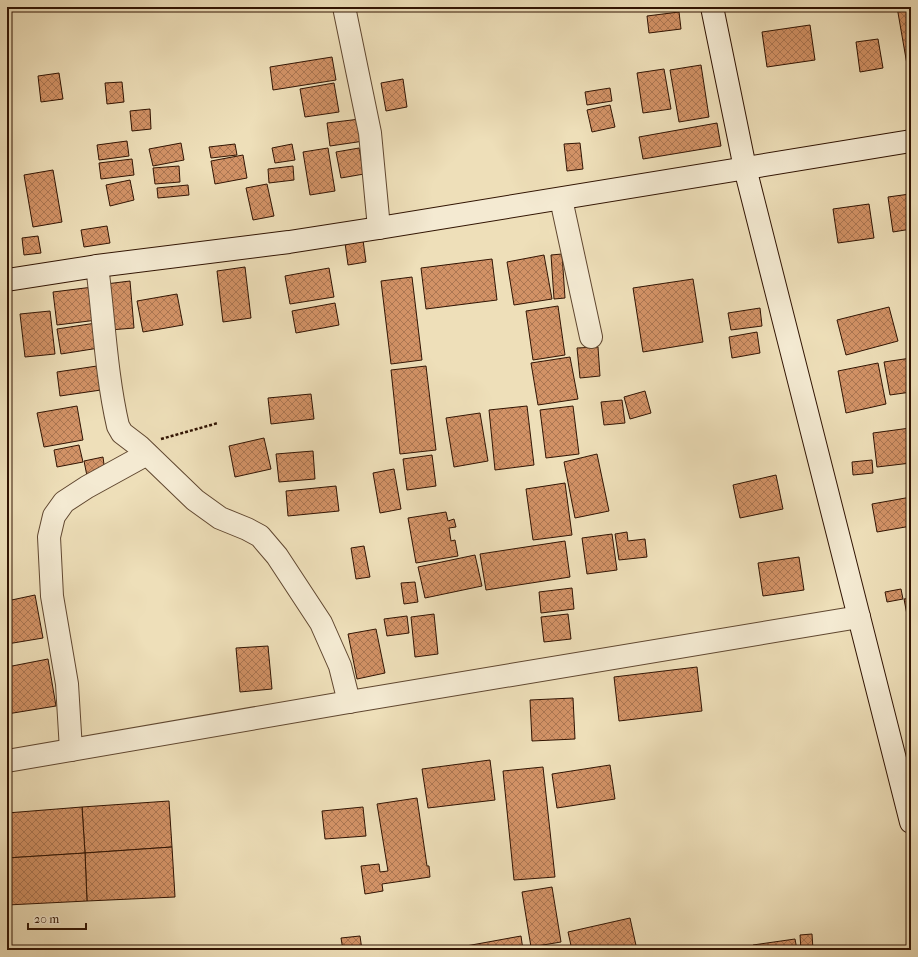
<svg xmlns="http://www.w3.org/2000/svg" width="918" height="957" font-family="'IM FELL French Canon',serif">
  <defs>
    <pattern id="building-cross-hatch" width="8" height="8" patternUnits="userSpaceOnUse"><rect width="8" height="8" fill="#d29266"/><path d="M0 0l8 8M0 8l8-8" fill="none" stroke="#ab7652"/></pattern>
  </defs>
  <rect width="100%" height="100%" fill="#eedfb9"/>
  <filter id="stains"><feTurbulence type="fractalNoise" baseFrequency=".005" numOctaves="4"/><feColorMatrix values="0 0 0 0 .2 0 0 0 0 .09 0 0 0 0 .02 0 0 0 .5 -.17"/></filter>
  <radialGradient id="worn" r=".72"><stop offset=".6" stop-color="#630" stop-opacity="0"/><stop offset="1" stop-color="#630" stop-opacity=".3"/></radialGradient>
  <g fill="url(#building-cross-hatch)" stroke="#311403">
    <path d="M897,7H911V75L909,76Z"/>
    <path d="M679,12L681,29L649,33L647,16Z"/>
    <path d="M810,25L815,60L767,67L762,32Z"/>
    <path d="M878,39L883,68L860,72L856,42Z"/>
    <path d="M332,57L336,80L273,90L270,67Z"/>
    <path d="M701,65L709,117L679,122L670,70Z"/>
    <path d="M664,69L671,109L643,113L637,73Z"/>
    <path d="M59,73L63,99L41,102L38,76Z"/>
    <path d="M403,79L407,107L386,111L381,83Z"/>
    <path d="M122,82L124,102L107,104L105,83Z"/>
    <path d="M334,83L339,112L305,117L300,89Z"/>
    <path d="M610,88L612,101L587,105L585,92Z"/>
    <path d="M610,105L615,127L592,132L587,110Z"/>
    <path d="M150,109L151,129L132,131L130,111Z"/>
    <path d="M360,119L364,141L330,146L327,123Z"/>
    <path d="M717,123L721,146L643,159L639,137Z"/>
    <path d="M127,141L129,156L99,160L97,145Z"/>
    <path d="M181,143L184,160L153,166L149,149Z"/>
    <path d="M580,143L583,169L567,171L564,144Z"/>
    <path d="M235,144L237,155L211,158L209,147Z"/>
    <path d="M292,144L295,160L275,163L272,148Z"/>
    <path d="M328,148L335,191L310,195L303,152Z"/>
    <path d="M359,148L364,174L341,178L336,152Z"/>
    <path d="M243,155L247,178L215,184L211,161Z"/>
    <path d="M132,159L134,175L101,179L99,163Z"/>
    <path d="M179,166L180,182L155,184L153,168Z"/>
    <path d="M293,166L294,180L269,183L268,169Z"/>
    <path d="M53,170L62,222L33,227L24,175Z"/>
    <path d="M130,180L134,200L110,206L106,185Z"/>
    <path d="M267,184L274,216L253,220L246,188Z"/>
    <path d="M188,185L189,195L158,198L157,188Z"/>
    <path d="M7,192L11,216H7Z"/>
    <path d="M910,194L911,229L893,232L888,197Z"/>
    <path d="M869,204L874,238L838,243L833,209Z"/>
    <path d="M107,226L110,243L84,247L81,230Z"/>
    <path d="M38,236L41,253L24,255L22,238Z"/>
    <path d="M363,240L366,262L348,265L345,243Z"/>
    <path d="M562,254L565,298L554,299L551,255Z"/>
    <path d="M544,255L552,299L514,305L507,262Z"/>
    <path d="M492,259L497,300L426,309L421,268Z"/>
    <path d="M245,267L251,318L223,322L217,271Z"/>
    <path d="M329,268L334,297L290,304L285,276Z"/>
    <path d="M412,277L422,360L391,364L381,281Z"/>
    <path d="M693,279L703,342L643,352L633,288Z"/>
    <path d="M130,281L134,328L110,330L106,284Z"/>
    <path d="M93,287L97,320L57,325L53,292Z"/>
    <path d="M177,294L183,325L143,332L137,301Z"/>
    <path d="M335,303L339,325L296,333L292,311Z"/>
    <path d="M558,306L565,355L533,360L526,311Z"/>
    <path d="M889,307L898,341L846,355L837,320Z"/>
    <path d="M760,308L762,326L731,330L728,313Z"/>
    <path d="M50,311L55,354L25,357L20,314Z"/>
    <path d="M96,323L99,348L61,354L57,329Z"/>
    <path d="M757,332L760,353L732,358L729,337Z"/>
    <path d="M598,347L600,376L580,378L577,348Z"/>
    <path d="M570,357L578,399L538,405L531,363Z"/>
    <path d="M911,358V392L890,395L884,362Z"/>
    <path d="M878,363L886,404L846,413L838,371Z"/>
    <path d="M97,366L101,390L60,396L57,372Z"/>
    <path d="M426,366L436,450L400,454L391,370Z"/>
    <path d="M645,391L651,413L630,419L624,397Z"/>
    <path d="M311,394L314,419L271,424L268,398Z"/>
    <path d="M622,400L625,423L604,425L601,402Z"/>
    <path d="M77,406L83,440L44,447L37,413Z"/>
    <path d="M527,406L534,465L495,470L489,410Z"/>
    <path d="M573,406L579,454L546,458L540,410Z"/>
    <path d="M480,413L488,461L454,467L446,418Z"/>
    <path d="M910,428L911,463L877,467L873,433Z"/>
    <path d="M264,438L271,469L235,477L229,446Z"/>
    <path d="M79,445L83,462L57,467L54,450Z"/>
    <path d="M313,451L315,479L279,482L276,454Z"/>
    <path d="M597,454L609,511L575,518L564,462Z"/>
    <path d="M432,455L436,486L407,490L403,459Z"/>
    <path d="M103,457L105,472L87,476L84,461Z"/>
    <path d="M872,460L873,473L853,475L852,462Z"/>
    <path d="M394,469L401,509L380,513L373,473Z"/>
    <path d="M776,475L783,509L740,518L733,485Z"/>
    <path d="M565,483L572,535L533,540L526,489Z"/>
    <path d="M336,486L339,511L288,516L286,491Z"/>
    <path d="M911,497V526L877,532L872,504Z"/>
    <path d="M446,512L448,521L454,519L456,527L449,528L451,541L455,540L458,556L416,563L408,518Z"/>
    <path d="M627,532L628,541L645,539L647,557L619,560L615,534Z"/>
    <path d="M612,534L617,570L587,574L582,538Z"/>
    <path d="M565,541L570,577L486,590L480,554Z"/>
    <path d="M7,543L11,561L7,562Z"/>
    <path d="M364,546L370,577L356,579L351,548Z"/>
    <path d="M475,555L482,586L425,598L418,567Z"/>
    <path d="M799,557L804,590L763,596L758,563Z"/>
    <path d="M415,582L418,602L404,604L401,583Z"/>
    <path d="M572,588L574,609L541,613L539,592Z"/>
    <path d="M901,589L903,599L887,602L885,592Z"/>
    <path d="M35,595L43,638L7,644V601Z"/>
    <path d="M911,598V620H908L904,599Z"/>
    <path d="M434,614L438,654L415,657L411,617Z"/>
    <path d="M568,614L571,639L544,642L541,617Z"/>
    <path d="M407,616L409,633L387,636L384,619Z"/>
    <path d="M376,629L385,673L357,679L348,634Z"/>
    <path d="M268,646L272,689L240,692L236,648Z"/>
    <path d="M48,659L56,706L7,714V667Z"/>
    <path d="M697,667L702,711L619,721L614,677Z"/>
    <path d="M573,698L575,739L532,741L530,700Z"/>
    <path d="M490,760L495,800L428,808L422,769Z"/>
    <path d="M610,765L615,799L557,808L552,774Z"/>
    <path d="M543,767L555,877L514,880L503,771Z"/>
    <path d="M417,798L427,866H429L430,877L382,884L383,891L365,894L361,866L379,864L380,872L388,871L377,804Z"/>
    <path d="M169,801L172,847L85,853L82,807Z"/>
    <path d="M82,807L85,853L7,858V813Z"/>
    <path d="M363,807L366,836L325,839L322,811Z"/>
    <path d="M172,847L175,897L87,901L85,853Z"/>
    <path d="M85,853L87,901L7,905V858Z"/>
    <path d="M552,887L561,942L531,947L522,892Z"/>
    <path d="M630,918L637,950H572L568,932Z"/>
    <path d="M812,934L813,950H801L800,935Z"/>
    <path d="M360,936L362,950H343L341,938Z"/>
    <path d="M521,936L523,950H444Z"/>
    <path d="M795,939L797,950H754L753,945Z"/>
  </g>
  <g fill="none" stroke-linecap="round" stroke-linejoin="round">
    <defs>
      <g id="street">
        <path d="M344,7L370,133L379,228"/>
        <path d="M561,199L591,337"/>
        <path d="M97,266C104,319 106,374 118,426L122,433L139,446L195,500L220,518L247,529L260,536L277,556L321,623L340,666L349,702"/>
        <path d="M71,750L67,684L52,596L49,537L54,516L64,502L87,487L147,454"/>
        <path d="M7,761L349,702L859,617"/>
      </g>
      <g id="secondary">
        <path d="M712,7L745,168L911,822"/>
        <path d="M7,280L97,266L289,242L379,228L911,141"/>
      </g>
    </defs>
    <use href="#street" stroke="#604730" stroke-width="24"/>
    <use href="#secondary" stroke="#311403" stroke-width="24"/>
    <path stroke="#311403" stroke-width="2.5" stroke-dasharray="3 2" stroke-linecap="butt" d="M161,439L218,423"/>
    <use href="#street" stroke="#f4ead2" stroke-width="22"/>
    <use href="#secondary" stroke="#f4ead2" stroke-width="22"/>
  </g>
  <rect width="918" height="957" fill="none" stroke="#eedfb9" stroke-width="24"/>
  <rect x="8" y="8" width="902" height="941" fill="none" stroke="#311403" stroke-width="2"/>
  <rect x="12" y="12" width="894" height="933" fill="none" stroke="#311403"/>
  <path d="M28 923v6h58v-6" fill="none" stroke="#311403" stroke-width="2"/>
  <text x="34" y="923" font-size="12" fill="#311403" stroke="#f4ead2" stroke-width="3" paint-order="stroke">20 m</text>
  <rect width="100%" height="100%" filter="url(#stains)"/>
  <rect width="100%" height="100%" fill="url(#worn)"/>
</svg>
